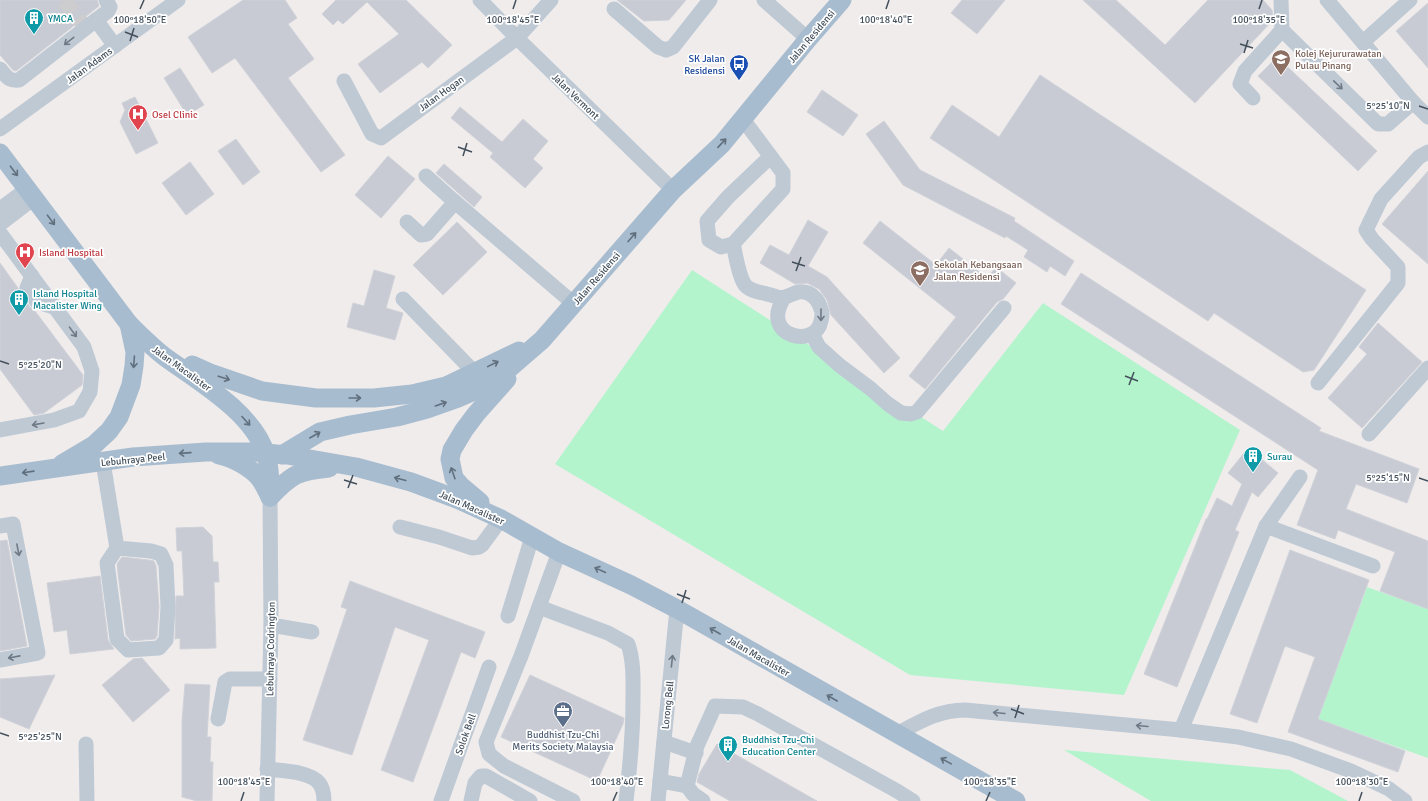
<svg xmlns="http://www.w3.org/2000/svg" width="1428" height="801" font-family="Signika,sans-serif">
  <rect width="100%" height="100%" fill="#f0ecec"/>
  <g fill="#b4f4cd">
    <path d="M692,270L943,431L1043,303L1240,430L1124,695L910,675L555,464Z"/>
    <path d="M1367,587L1428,609V758L1318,719Z"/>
    <path d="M1064,750L1290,770L1348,801H1151Z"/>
  </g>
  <g fill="#c8cbd3" stroke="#d0d2d9">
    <path d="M0,0H97L99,6L16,71L13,70L0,55Z"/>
    <path d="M243,0H285L297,18L288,24L314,59L288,78L345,155L321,172L235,58L212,73L188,37Z"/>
    <path d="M336,0H406L452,45L428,68L422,62L380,93L358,64L399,34L367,2L343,24L338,20L333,25L322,14Z"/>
    <path d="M617,0H686L669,20L644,21Z"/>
    <path d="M962,0H1005L977,34L951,13Z"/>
    <path d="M1083,0H1116L1165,45L1208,0H1263L1272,10L1273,20L1195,103Z"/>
    <path d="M1428,3V68L1396,31Z"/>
    <path d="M1277,57L1377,151L1358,171L1258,76Z"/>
    <path d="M180,68L204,105L187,115L164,78Z"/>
    <path d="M1040,75L1366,290L1314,370L1303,372L1214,313L1208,321L930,138L952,105L999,137Z"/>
    <path d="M822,90L858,115L843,136L807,112Z"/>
    <path d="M135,97L158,143L136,154L120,122L125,110L122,103Z"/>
    <path d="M460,107L502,142L523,119L548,141L533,159L543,168L525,188L490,157L493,153L451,118Z"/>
    <path d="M884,121L920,170L1015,218L1014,221L1074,261L1065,276L1050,266L1047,272L1024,257L1028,250L1006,236L1005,238L903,185L866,134Z"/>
    <path d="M236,139L260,172L243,185L218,151Z"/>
    <path d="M388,156L415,179L381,218L355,195Z"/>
    <path d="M190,162L214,194L186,215L162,183Z"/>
    <path d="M444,164L482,197L474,207L436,173Z"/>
    <path d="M1428,171V264L1382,224Z"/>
    <path d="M808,220L828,232L808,266L827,277L900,358L884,373L831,315L827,300L819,289L807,283L795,284L760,263L770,245L789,255Z"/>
    <path d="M880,221L936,265L949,248L987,278L996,267L1016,283L1003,299L997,302L925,389L909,376L956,317L863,243Z"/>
    <path d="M457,222L487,252L443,295L413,265Z"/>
    <path d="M0,263L18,288L20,293L30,307L35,311L83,375L82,385L44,413L34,415L0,369Z"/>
    <path d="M374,270L395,276L386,308L403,313L395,340L347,327L353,303L364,306Z"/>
    <path d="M1081,273L1321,428L1319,431L1419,469L1407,503L1356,484L1346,509L1428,541V609L1380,591L1395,552L1338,530L1335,539L1297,525L1318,470L1061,304Z"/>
    <path d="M1378,323L1422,362L1362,428L1328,398L1367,354L1359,347Z"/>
    <path d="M1248,448L1278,473L1258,497L1252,492L1235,530L1239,532L1177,687L1144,674L1206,519H1207L1217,498L1232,506L1242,484L1228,473Z"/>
    <path d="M203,527L212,536L213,562H218L219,582H214L216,648L180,649V638L175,639L176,596H184L182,551H177L176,528Z"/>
    <path d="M7,540L27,646L0,651V541Z"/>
    <path d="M1290,550L1369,580L1318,719L1405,751L1398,772L1288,732L1315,657L1285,646L1257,723L1230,714Z"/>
    <path d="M122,557L149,560L154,561L156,566L159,607L157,636L155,639L131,641L126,635L118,574L117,564Z"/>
    <path d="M100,576L108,640L114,649L70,654L67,630L54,632L47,583Z"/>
    <path d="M350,581L485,632L475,658L461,652L413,782L381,770L429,640L395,627L352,755L303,740L347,609L341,607Z"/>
    <path d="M142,658L170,690L133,722L102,685L133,659Z"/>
    <path d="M55,675L29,729L0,717V679Z"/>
    <path d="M530,675L624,718L623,724L597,781L501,737Z"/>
    <path d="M185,684L210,685L207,737H211L210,762H213L212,801H197L182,797V721Z"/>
    <path d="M717,744L817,801H730L697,782L699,774Z"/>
  </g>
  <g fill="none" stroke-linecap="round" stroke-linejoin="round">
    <path stroke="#cdcdcf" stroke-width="15" stroke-dasharray="15 8" stroke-linecap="butt" d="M64,0L83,24"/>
    <g stroke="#bec9d4" stroke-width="15">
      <path d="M480,0L517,38L673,190"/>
      <path d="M764,0L808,39"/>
      <path d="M1281,0L1282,30L1378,124H1388L1413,102"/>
      <path d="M1327,0L1413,102L1428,117"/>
      <path d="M614,9L658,47L666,50L673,47L710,0"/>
      <path d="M96,20L108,11L110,7L106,0"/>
      <path d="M1363,42L1410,0"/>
      <path d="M0,69C7,77 8,81 19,80L96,20L115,46"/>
      <path d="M344,81L372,134L381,138L517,38L551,0"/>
      <path d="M1253,98L1240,84L1245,71L1282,30"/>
      <path d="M742,118L783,173V189L733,244L721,247L709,240L707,221L728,197L770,157"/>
      <path d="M0,129L178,0"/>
      <path d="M426,176L455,202"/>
      <path d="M0,209L27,189"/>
      <path d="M407,222L421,235L427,234L455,202L573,303"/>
      <path d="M0,224L34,198"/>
      <path d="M0,233L84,347L92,371L90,392L79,411L54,420L0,430"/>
      <path d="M733,244C736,255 738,275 745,285C750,291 759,292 767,294C772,295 780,299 785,297C793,295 798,289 808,293C815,296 819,302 821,309C823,313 822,317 821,321C816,349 759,337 784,298"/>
      <path d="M32,276L27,288L37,302L54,307"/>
      <path d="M403,299L475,373"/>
      <path d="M812,334L819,347L839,365L871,389L888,404L901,413L911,414L917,412L1004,308"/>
      <path d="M1318,383L1398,283V267L1372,239L1366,230L1381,199L1419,157L1428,152"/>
      <path d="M1369,434L1428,368"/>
      <path d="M103,462L117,548L107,563L117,639L128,650L159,648L166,640L168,607L166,565L161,554L151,551L117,548"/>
      <path d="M0,526L13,524L38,653L0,660"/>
      <path d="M1266,526L1300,477"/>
      <path d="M400,527L439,537L472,548L479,547L482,545L501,519"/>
      <path d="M559,552L521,656L486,742L489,754L504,766L573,801"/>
      <path d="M539,607L608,633L628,644C634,662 633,680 633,699C633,733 630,767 626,801"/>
      <path d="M508,616L532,537"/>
      <path d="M271,625L312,632"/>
      <path d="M218,719L225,682L230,679H270"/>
      <path d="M1181,730L1266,526L1373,566"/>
      <path d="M897,734C919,722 939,710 965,710L1181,730L1238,737L1291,749L1351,771L1389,789L1405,801"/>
      <path d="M664,742L696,753"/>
      <path d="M86,744L87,801"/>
      <path d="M267,769C281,771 310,771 319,783C323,788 324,795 324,801"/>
      <path d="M660,781L687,786"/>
      <path d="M267,801L271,625L270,497"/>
      <path d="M441,801L489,667"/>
      <path d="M471,801L475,783L481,776H486L530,801"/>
      <path d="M658,801L677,609"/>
      <path d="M703,801L693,794L687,786L697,746L715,706L743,707L758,714L897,791L913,801"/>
    </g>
    <g stroke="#a8bccf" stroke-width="19">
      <path d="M0,153L129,324C140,335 152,347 165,357C198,381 254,413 266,455C270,468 270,482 270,497"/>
      <path d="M192,365L210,373L262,391L316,398H374L412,394L446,386L519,351"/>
      <path d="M219,455C233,458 252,468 261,480C264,485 267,491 270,497"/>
      <path d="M282,455L320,432L350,425L397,417L427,409L458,398L483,387L505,372L542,340L673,190L722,144L808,39L842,0"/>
      <path d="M62,464L94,445L109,431L119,417L131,385L134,366L135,352L129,324"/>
      <path d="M0,476L133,457L206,452H255L287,455L356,467L411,482L457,499L501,519L559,552L631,585L677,609L1016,801"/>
      <path d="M270,497C292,474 298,471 329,468"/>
      <path d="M480,502L461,486L454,478L450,459L452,450L464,430L476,414L507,379"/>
    </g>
  </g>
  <defs><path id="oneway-shaft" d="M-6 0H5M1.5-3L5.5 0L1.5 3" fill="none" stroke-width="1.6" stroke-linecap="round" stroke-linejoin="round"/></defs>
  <g stroke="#6e7a86">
    <use href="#oneway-shaft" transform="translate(69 41) rotate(142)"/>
    <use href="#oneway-shaft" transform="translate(1338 85) rotate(44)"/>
    <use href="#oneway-shaft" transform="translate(821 315) rotate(90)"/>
    <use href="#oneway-shaft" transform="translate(73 332) rotate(54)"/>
    <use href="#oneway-shaft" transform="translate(38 424) rotate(170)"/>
    <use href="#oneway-shaft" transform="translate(18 550) rotate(79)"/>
    <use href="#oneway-shaft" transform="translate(14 657) rotate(169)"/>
    <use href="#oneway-shaft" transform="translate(672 661) rotate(-84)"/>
    <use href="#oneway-shaft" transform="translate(999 713) rotate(-175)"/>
    <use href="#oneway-shaft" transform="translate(1142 726) rotate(-175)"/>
  </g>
  <g stroke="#61707e">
    <use href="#oneway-shaft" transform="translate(722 143) rotate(-47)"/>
    <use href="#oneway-shaft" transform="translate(14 171) rotate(53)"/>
    <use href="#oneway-shaft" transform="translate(51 220) rotate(53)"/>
    <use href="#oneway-shaft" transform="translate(632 237) rotate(-49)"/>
    <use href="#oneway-shaft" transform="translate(134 362) rotate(94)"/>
    <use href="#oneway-shaft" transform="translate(493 364) rotate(-26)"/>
    <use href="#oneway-shaft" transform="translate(224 378) rotate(18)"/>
    <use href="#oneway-shaft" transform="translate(355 398)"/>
    <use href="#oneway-shaft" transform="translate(441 404) rotate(-19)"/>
    <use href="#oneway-shaft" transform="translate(246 421) rotate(48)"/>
    <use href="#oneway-shaft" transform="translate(315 435) rotate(-30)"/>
    <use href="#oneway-shaft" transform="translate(185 453) rotate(176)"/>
    <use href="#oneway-shaft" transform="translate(28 472) rotate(172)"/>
    <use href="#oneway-shaft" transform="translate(453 473) rotate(-109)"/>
    <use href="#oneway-shaft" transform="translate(400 479) rotate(-165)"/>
    <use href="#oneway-shaft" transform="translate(600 570) rotate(-155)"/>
    <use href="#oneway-shaft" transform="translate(715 631) rotate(-150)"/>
    <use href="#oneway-shaft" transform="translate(832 698) rotate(-150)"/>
    <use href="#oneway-shaft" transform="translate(946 761) rotate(-151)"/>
  </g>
  <path fill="none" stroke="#43505c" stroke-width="1.5" d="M140,9L144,0M513,9L516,0M886,9L889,0M1259,9L1262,0M125,32L138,37M130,41L134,28M1240,44L1253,48M1244,53L1248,40M1419,106L1428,109M458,147L472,152M463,156L467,143M792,262L805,266M796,271L801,257M0,361L9,364M1125,376L1138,381M1129,385L1134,372M1419,478L1428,481M344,480L357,484M348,488L353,475M677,594L690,599M682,603L686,590M1011,709L1024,714M1015,718L1019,705M0,733L9,736M241,801L244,792M613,801L617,792M986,801L990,792M1359,801L1362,792"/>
  <defs>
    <symbol id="building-pin" viewBox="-11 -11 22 30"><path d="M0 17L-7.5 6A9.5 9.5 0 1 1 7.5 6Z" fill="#0f9aa8" stroke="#fff"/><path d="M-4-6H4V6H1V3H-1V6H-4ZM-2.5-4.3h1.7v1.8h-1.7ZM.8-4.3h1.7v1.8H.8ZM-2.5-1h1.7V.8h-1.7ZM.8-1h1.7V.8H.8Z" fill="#fff"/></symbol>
    <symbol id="university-pin" viewBox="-11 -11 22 30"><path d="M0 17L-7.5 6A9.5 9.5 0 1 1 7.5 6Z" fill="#8d6e63" stroke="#fff"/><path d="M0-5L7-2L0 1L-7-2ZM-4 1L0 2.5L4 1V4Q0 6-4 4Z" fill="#fff"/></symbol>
    <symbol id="bus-pin" viewBox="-11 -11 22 30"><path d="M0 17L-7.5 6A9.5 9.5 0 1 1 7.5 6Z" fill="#1a4fb4" stroke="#fff"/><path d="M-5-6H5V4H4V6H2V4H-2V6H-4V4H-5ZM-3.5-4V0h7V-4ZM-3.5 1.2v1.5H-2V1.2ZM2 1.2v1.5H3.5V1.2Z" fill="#fff"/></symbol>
    <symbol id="hospital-pin" viewBox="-11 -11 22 30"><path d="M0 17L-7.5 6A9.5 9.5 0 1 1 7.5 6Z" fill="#e0444e" stroke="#fff"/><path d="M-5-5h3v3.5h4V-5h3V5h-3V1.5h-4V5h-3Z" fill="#fff"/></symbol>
    <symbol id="school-pin" viewBox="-11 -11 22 30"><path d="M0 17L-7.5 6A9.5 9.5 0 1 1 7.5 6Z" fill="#8d6e63" stroke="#fff"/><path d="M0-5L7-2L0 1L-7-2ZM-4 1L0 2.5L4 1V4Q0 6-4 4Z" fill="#fff"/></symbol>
    <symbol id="office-pin" viewBox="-11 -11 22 30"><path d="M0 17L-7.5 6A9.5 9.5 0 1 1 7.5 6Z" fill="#5c6f8a" stroke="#fff"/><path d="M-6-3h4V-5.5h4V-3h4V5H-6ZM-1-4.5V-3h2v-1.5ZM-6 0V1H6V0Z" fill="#fff"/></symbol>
  </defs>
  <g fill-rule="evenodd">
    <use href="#building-pin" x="23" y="7" width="22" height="30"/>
    <use href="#university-pin" x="1270" y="48" width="22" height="30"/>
    <use href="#bus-pin" x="728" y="53" width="22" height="30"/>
    <use href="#hospital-pin" x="127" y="103" width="22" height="30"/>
    <use href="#hospital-pin" x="14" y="241" width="22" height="30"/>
    <use href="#school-pin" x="909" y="259" width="22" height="30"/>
    <use href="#building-pin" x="8" y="288" width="22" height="30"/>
    <use href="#building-pin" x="1242" y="445" width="22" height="30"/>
    <use href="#office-pin" x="552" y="700" width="22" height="30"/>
    <use href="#building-pin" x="717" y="734" width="22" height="30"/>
  </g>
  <g text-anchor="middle" stroke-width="3.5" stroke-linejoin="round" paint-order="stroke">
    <g font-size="10" fill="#0d838f" stroke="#fff" text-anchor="start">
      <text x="48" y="22">YMCA</text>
      <text x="33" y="297">Island Hospital<tspan x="33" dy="12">Macalister Wing</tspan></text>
      <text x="1267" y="460">Surau</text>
      <text x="742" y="743">Buddhist Tzu-Chi<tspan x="742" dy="12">Education Center</tspan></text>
    </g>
    <g font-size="10" fill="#43505c" stroke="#fff">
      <text transform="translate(811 36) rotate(-50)" y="4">Jalan Residensi</text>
      <text transform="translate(89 65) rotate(-36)" y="4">Jalan Adams</text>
      <text transform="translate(441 93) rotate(-36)" y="4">Jalan Hogan</text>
      <text transform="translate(576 96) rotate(44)" y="4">Jalan Vermont</text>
      <text transform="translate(596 278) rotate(-49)" y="4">Jalan Residensi</text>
      <text transform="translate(182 368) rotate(36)" y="4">Jalan Macalister</text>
      <text transform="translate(133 459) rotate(-6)" y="4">Lebuhraya Peel</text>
      <text transform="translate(472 507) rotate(24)" y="4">Jalan Macalister</text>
      <text transform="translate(270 649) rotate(-89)" y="4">Lebuhraya Codrington</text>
      <text transform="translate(759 656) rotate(30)" y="4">Jalan Macalister</text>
      <text transform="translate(667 705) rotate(-84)" y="4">Lorong Bell</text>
      <text transform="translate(465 734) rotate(-70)" y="4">Solok Bell</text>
    </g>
    <g font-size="10" fill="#785e54" stroke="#fff" text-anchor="start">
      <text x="1295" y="57">Kolej Kejururawatan<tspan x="1295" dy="12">Pulau Pinang</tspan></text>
      <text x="934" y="268">Sekolah Kebangsaan<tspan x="934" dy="12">Jalan Residensi</tspan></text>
    </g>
    <g font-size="10" fill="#164399" stroke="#fff" text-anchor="end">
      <text x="725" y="62">SK Jalan<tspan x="725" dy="12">Residensi</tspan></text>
    </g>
    <g font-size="10" fill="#be3a42" stroke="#fff" text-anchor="start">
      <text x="152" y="118">Osel Clinic</text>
      <text x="39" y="256">Island Hospital</text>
    </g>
    <g font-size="10" fill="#4e5e75" stroke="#fff">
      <text x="563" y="738">Buddhist Tzu-Chi<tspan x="563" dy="12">Merits Society Malaysia</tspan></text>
    </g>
  </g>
  <g font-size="10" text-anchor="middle" fill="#43505c" stroke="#fff" stroke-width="3.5" stroke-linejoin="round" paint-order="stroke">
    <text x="140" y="23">100°18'50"E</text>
    <text x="513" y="23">100°18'45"E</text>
    <text x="886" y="23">100°18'40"E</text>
    <text x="1259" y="23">100°18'35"E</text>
    <text x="1388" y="109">5°25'10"N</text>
    <text x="40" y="368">5°25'20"N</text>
    <text x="1388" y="481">5°25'15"N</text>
    <text x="40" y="740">5°25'25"N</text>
    <text x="244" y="785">100°18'45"E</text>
    <text x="617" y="785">100°18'40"E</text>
    <text x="990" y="785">100°18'35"E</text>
    <text x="1362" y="785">100°18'30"E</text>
  </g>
</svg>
